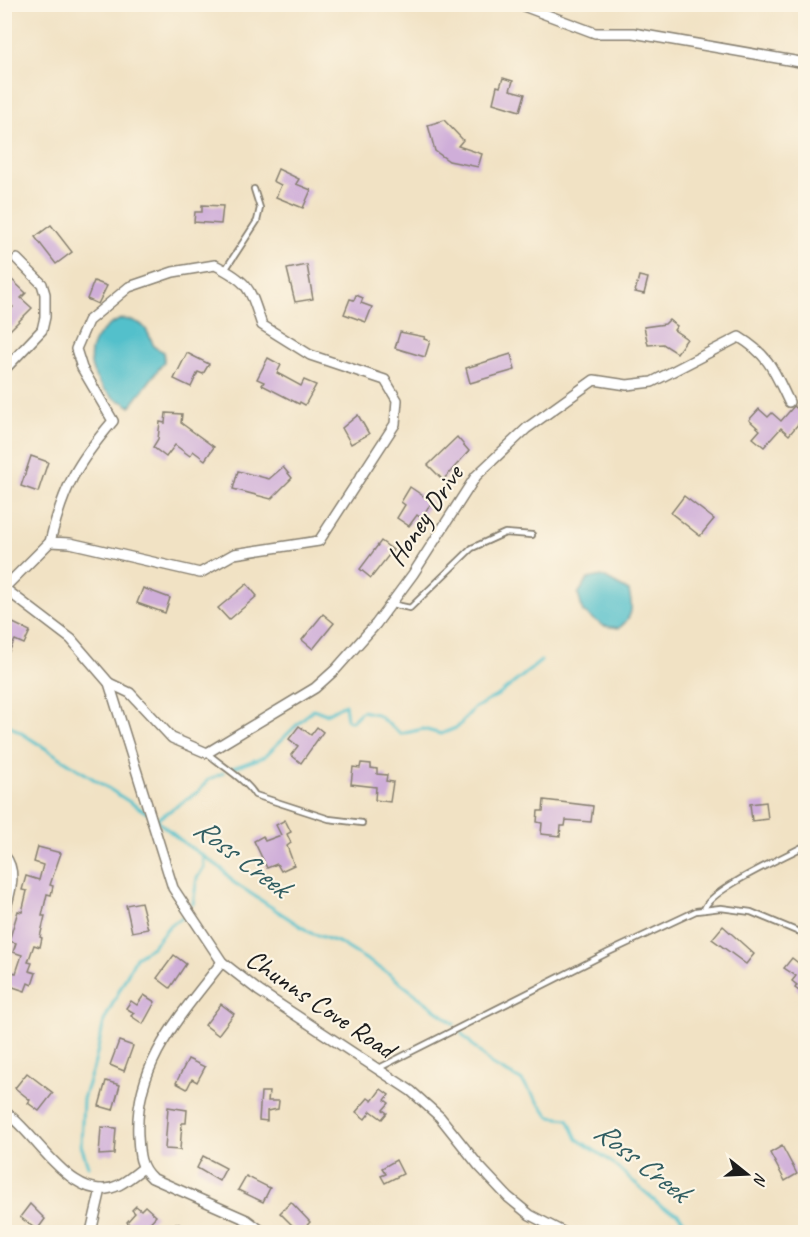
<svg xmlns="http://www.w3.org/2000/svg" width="810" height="1237" font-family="Caveat,sans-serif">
  <rect width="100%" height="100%" fill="#fcf5e5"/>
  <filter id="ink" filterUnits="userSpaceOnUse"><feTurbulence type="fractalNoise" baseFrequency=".0167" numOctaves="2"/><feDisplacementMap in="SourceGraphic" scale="12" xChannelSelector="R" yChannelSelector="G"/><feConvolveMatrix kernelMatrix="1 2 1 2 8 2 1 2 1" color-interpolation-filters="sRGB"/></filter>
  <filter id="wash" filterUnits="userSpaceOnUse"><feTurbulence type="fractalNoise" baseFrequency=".008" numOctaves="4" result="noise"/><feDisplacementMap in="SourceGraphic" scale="24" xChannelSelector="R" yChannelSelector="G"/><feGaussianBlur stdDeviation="1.35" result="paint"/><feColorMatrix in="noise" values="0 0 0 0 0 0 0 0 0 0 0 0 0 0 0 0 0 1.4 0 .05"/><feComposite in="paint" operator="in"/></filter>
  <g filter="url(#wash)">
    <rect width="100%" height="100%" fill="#f1e2c4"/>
    <g fill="#52c0cb" stroke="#376e74" stroke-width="1.5">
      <path d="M121,319C142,320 147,327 154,347L164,352V362L130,407C125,401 120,402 114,398C81,373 82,336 121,319Z"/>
      <path d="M602,576L629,591C633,608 633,617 619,628L604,626L583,612L578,594L588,579Z"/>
    </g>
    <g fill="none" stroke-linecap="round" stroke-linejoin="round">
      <g stroke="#52c0cb" stroke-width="3">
        <path d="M4,722L147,813"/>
        <path d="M230,769L264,757L313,709L326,714L345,704L347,720L352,721L362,711L376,714L401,734L423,729L441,734L458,727L473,709L500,694L541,661"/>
        <path d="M155,819L184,843L221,868L233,882L311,933L338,942L388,973L454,1024"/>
        <path d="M156,820L199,791L208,780L223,773"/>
        <path d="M193,904L197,878L204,867L203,855"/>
        <path d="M461,1033L492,1065L521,1080L550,1117L568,1119L577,1139L609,1160L662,1207L677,1213L694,1232"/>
        <path d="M88,1166L81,1145L83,1099L95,1062L104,1021L136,957L152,947L170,925L182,918"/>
      </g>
    </g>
    <g id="blocks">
      <g fill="#cfaed9">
        <path d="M503,78L513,81L510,90L525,94L520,111L493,103L497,86L500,87Z"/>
        <path d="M444,120L463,140L458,146L482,154L478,167L449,161L435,151L428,125Z"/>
        <path d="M278,169L299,179L296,184L311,190L303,208L276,197L281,185L273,181Z"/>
        <path d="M202,205L223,206L221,224L194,222L195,212H202Z"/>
        <path d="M51,225L72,252L56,264L35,237Z"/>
        <path d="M307,265L313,299L295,302L287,269Z"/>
        <path d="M639,276L648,278L644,294L635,292Z"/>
        <path d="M10,278L26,293L21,298L32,308L4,336V316L13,307L4,299V284Z"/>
        <path d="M94,281L107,286L98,304L87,299Z"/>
        <path d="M356,295L363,298L361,303L372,307L366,322L344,314L350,299L354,300Z"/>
        <path d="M669,320L677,326L674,330L687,339L677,353L663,344L648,345L644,327L665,324Z"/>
        <path d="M400,332L425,337L424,339L430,341L425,357L395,348Z"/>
        <path d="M187,353L209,364L203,374L198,372L191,387L174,379Z"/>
        <path d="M511,354L515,370L470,383L466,368Z"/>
        <path d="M268,358L281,365L277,373L301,386L304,380L316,385L305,405L300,402L299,404L262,385L264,382L257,379Z"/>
        <path d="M794,406L805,416L789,435L781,428L764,447L753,438L760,430L749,420L759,409L768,417L772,413L781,421Z"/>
        <path d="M166,413L182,414L181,423L214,447L205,460L193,451L190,456L175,445L166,457L153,447L158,439L160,422L165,423Z"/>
        <path d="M358,415L369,434L351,444L342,428Z"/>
        <path d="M457,437L469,451L443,480L428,465Z"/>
        <path d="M31,456L48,462L38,492L21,486Z"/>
        <path d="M283,467L292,478L271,499L233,489L238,471L269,479Z"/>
        <path d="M410,487L432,502L421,518L417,515L409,526L397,518L405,505L401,502Z"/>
        <path d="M684,496L714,519L700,536L671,513Z"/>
        <path d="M381,541L393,550L371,578L360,569Z"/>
        <path d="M247,584L257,596L229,620L218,608Z"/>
        <path d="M143,588L170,598L165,613L137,603Z"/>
        <path d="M323,614L334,623L313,649L302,640Z"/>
        <path d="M11,622L30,631L24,644L15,640L4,661V636Z"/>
        <path d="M299,726L311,735L317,727L323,732L301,763L291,755L298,746L289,739Z"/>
        <path d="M361,763L371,764V768L377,769V774L387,775L386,781L393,782L390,802L375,800L376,787L351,784L353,767L360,768Z"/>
        <path d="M544,800L593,806L591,822L566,820L565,826H561L560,836L541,834L542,823L537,822L538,811H543Z"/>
        <path d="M766,802L768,819L752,821L750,804Z"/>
        <path d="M285,820L291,832L287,834L291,843L287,846L294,865L281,871L277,864L267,868L254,841L263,836L265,841L281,835L276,825Z"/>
        <path d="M38,847L61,853L50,885L53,886L51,895L47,894L42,916H45L40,937L42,938L40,947L34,945L28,962L32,963L29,971L36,973L32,985L28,983L25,991L4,984V970L16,973L22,955L13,952L16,943L9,941L18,911L22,912L27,891L22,890L26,876L39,880L43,865L34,862Z"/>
        <path d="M141,902L148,929L132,932L126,905Z"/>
        <path d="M723,926L754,954L746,964L712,939Z"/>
        <path d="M174,955L186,964L170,988L157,978Z"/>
        <path d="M792,958L806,969V996L795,988L797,985L792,981L796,976L784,968Z"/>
        <path d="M144,995L155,1002L143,1024L131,1016L134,1013L126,1008L131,1001L137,1005Z"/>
        <path d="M221,1004L234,1014L218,1035L205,1025Z"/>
        <path d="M119,1041L133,1046L124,1071L110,1065Z"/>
        <path d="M188,1059L205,1067L197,1082L192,1079L187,1089L176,1083Z"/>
        <path d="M27,1073L53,1093L39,1111L28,1103L30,1100L15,1088Z"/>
        <path d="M106,1081L120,1085L113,1110L99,1106Z"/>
        <path d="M381,1089L389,1095L385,1100L389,1103L383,1110L387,1113L382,1119L371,1111L365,1119L356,1112L368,1098L372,1101Z"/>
        <path d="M261,1092H269L268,1101H279L278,1109L267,1111V1121L259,1120Z"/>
        <path d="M168,1107L187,1110L186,1123H182L180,1150L165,1149Z"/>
        <path d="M101,1127L116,1128L114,1154L99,1155Z"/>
        <path d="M782,1146L797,1174L785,1181L770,1153Z"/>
        <path d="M203,1156L226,1168L219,1181L197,1168Z"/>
        <path d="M396,1160L403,1174L385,1183L381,1176L386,1174L382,1168Z"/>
        <path d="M246,1176L270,1188L263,1202L238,1190Z"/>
        <path d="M291,1202L310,1222L300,1233L280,1213Z"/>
        <path d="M30,1204L45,1219L37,1230L20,1217Z"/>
        <path d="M136,1206L141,1210L145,1206L156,1216L142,1231L139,1227L135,1231L127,1222L135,1213L132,1210Z"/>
        <path d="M176,1223L200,1232V1233H172Z"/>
      </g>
    </g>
  </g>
  <g filter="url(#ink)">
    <use href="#blocks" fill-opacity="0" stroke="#867f70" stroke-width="1.5"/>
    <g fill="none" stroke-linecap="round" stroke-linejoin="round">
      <defs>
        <g id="lane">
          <path d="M225,270L257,221L260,208L254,189"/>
          <path d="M391,604L410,608L472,548L505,533L532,535"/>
          <path d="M207,753C222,766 246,780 255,795L329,819L362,823"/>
          <path d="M704,910C708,890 785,857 806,845"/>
          <path d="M377,1069L609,952L696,911L721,908L751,912L806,935"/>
        </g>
        <g id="street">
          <path d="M518,4L595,33H633L800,62L806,60"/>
          <path d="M215,265C251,283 250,290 262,325L310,355L385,380L397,400L395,424L319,541L234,554L200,573L70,543L50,542C63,488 77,463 113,421L82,368L76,349L88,321L129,287L173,272Z"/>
          <path d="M4,370L42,330L45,317V294L42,284L17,259"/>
          <path d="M50,542L4,588L71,639L109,683L173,888L222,962L259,991L411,1091L440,1117L479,1166L508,1197L530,1215L563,1232"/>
          <path d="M109,683L130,693L172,738L207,753L315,688L336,669L376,624L413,574L476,476L527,428L594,380L627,385L652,382L739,337C770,356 774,371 789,402"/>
          <path d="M4,855C19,872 9,895 4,915"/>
          <path d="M222,962C181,1015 134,1064 138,1136C139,1153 139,1166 152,1178L247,1220L263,1232"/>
          <path d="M4,1111C36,1132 74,1208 119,1185C127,1181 135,1174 142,1169"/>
          <path d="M91,1232L101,1189"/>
        </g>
      </defs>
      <use href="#lane" stroke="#867f70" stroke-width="8"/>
      <use href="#street" stroke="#867f70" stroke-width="12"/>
      <use href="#lane" stroke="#fff" stroke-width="4.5"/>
      <use href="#street" stroke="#fff" stroke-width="9"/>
    </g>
  </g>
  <g text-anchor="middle" stroke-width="4.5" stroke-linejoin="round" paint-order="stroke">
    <g font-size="28" fill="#1c1c1c" stroke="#fcf5e5">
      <text transform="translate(424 515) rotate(-56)" y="10">Honey Drive</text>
      <text transform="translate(321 1003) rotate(34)" y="10">Chunns Cove Road</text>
    </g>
    <g font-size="30" font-style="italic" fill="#325e62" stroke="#fcf5e5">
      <text transform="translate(242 857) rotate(37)" y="10">Ross Creek</text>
      <text transform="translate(642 1161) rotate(38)" y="10">Ross Creek</text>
    </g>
  </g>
  <rect width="810" height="1237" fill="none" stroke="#fcf5e5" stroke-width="24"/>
  <g transform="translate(747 1174) rotate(108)" stroke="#fcf5e5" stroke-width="4.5" paint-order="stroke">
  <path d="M0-4.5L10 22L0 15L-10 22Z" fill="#1c1c1c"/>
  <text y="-9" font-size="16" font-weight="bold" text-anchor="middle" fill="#1c1c1c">N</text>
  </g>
</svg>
